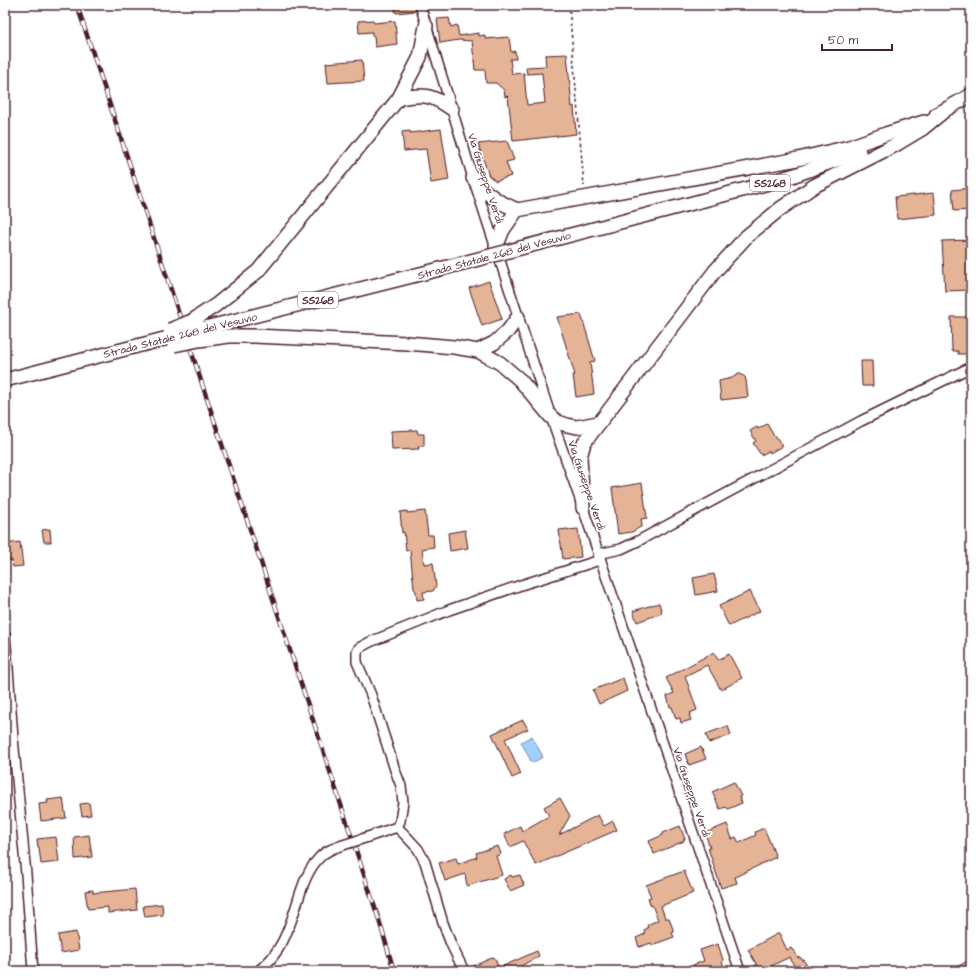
<svg xmlns="http://www.w3.org/2000/svg" width="976" height="976" font-family="'Architects Daughter',sans-serif">
  <rect width="100%" height="100%" fill="#fff"/>
  <filter id="ink" filterUnits="userSpaceOnUse"><feTurbulence type="fractalNoise" baseFrequency=".025" numOctaves="2"/><feDisplacementMap in="SourceGraphic" scale="8" xChannelSelector="R" yChannelSelector="G"/><feConvolveMatrix kernelMatrix="1 2 1 2 8 2 1 2 1" color-interpolation-filters="sRGB"/></filter>
  <g filter="url(#ink)">
    <path fill="#a2d0fd" stroke="#7f89a9" d="M532,736L543,757L532,763L521,742Z"/>
    <g fill="#e5b496" stroke="#4a1f2b">
      <path d="M393,5H414L416,11L396,13Z"/>
      <path d="M449,18L451,27L457,25L459,36L479,33V36L485,35V39L509,37L511,52L515,51L516,59H510L512,74L524,73L527,105L545,103L542,73L527,74L526,67L546,66L545,55L567,54L572,107L574,106L576,134L513,141L508,96L505,97L504,90L496,83H486L485,70H475L472,41L459,40L440,43L437,19Z"/>
      <path d="M373,20L374,23L395,21L397,44L375,47L374,36H372V32L359,33L358,21Z"/>
      <path d="M362,60L364,81L328,83L326,63Z"/>
      <path d="M441,129L449,180L431,183L426,149L404,151L402,132L410,131V133Z"/>
      <path d="M507,141L514,160L506,162L511,176L496,181L489,176L478,144Z"/>
      <path d="M971,188V210L954,211L952,190Z"/>
      <path d="M934,193L936,215L897,219L895,197Z"/>
      <path d="M971,240V290L945,291L942,241Z"/>
      <path d="M489,281L502,319L482,326L469,288Z"/>
      <path d="M581,314L595,361L590,362L594,394L576,397L573,375H575L557,317Z"/>
      <path d="M951,317H971V354H958V351H952Z"/>
      <path d="M861,361H872L873,386H862Z"/>
      <path d="M738,374H740L745,377L746,380L748,397L721,400L719,381L732,378Z"/>
      <path d="M767,424L774,436L775,435L782,446L770,453L769,451L761,455L753,443L756,441L750,431L757,427L758,429Z"/>
      <path d="M417,430L418,434H424V446H418L419,449L392,450L391,431Z"/>
      <path d="M642,483L647,518L641,519L642,526L632,532L618,534L612,488Z"/>
      <path d="M407,511V513L425,511L428,535H433L434,547L422,549L424,564L433,563L436,586L433,591L423,592L424,599L417,600L416,591L414,589L410,550L406,551L404,532L402,533L400,512Z"/>
      <path d="M50,529L51,542H44L42,530Z"/>
      <path d="M568,529V530L578,529L581,557L563,559L559,530Z"/>
      <path d="M465,530L468,548L450,551L448,533Z"/>
      <path d="M20,542L23,566L13,567L12,560L5,561V544Z"/>
      <path d="M714,574L718,591L696,595L693,578Z"/>
      <path d="M750,591L760,611L729,626L719,606Z"/>
      <path d="M659,603L662,613L637,622L633,611Z"/>
      <path d="M714,652L718,660L729,654L742,678L721,690L707,665L685,676L697,710L690,713L691,714L689,715L691,720L681,723L680,718L676,719L672,707H670L667,696L674,693L666,678Z"/>
      <path d="M623,678L627,691L599,704L593,690Z"/>
      <path d="M523,720L528,729L505,739L521,774L512,778L492,734Z"/>
      <path d="M728,726L731,735L709,743L706,734Z"/>
      <path d="M701,747L706,759L689,765L685,754Z"/>
      <path d="M734,782L741,796L739,797L742,803L728,809L726,807L720,809L712,792Z"/>
      <path d="M63,798L66,818L41,821L39,804L48,803L47,800Z"/>
      <path d="M560,798L570,816L559,835L598,815L604,826L613,821L617,830L536,865L523,841L510,847L504,834L520,826L522,831L549,816L544,807Z"/>
      <path d="M89,803L91,815L82,816L80,804Z"/>
      <path d="M727,824L732,839L736,837L739,843L756,835L755,832L764,828L776,857L735,877L737,883L721,888L708,848H710L705,833Z"/>
      <path d="M680,826L685,839L683,840L684,841L654,854L649,841L663,835V833Z"/>
      <path d="M89,835L92,857L75,859L74,837Z"/>
      <path d="M56,837L59,862L41,864L39,847H38L37,839Z"/>
      <path d="M498,846L501,854L496,856L502,875L467,886L465,874L445,881L439,863L456,858L458,864L477,857L476,853Z"/>
      <path d="M684,871L693,893L661,906L665,918H669L674,932L672,933L674,937L652,945L651,943L639,947L636,938L645,934L644,930L648,928L647,925L658,920L652,905L651,906L648,898L651,897L646,885Z"/>
      <path d="M511,875L512,877L520,875L524,885L510,891L504,879Z"/>
      <path d="M135,889L137,910L108,913V907L88,909L85,891L93,890V893Z"/>
      <path d="M162,904L163,915L145,917L143,906Z"/>
      <path d="M76,932L79,950L61,953L58,935Z"/>
      <path d="M779,933L787,950L791,948L793,951L794,950L798,958L800,957L802,960H804L809,971H796L790,957L771,966L773,971H746V970L757,965L748,950Z"/>
      <path d="M718,944L723,960L722,961L725,971H695L693,965L704,961L700,950Z"/>
      <path d="M537,951L539,956L519,967L520,971H470L469,968L494,957L499,968Z"/>
      <path d="M971,959V971H950Z"/>
    </g>
    <g fill="none" stroke-linecap="round" stroke-linejoin="round">
      <defs>
        <g id="minor">
          <path d="M420,5L473,178L551,417L583,508L740,971"/>
          <path d="M598,554L621,549L638,541L861,421L971,367"/>
          <path d="M5,635L8,668L13,738L26,874L33,971"/>
          <path d="M397,827L407,837L418,849L425,862L443,923L451,944L464,971"/>
          <path d="M365,838L397,827L400,821L403,802L401,786L395,770L371,695L357,662V652L359,648L370,642L449,610L521,585L600,560"/>
          <path d="M258,971C285,951 291,921 301,891C305,879 310,867 319,858C325,851 334,848 343,845"/>
        </g>
        <g id="highway">
          <path d="M399,98C424,94 431,94 452,109"/>
          <path d="M936,115L971,95"/>
          <path d="M473,178L486,192L500,202L517,210L798,159L849,147L886,134L924,122"/>
          <path d="M609,225L765,184L795,175L859,152"/>
          <path d="M496,247L503,230L517,210"/>
          <path d="M192,321L216,305L258,271L399,98L420,57L426,26"/>
          <path d="M197,330L440,269"/>
          <path d="M199,340L229,336H254L407,343L454,347L478,351L500,363L520,380L551,417L558,422L567,425L577,427L598,423"/>
          <path d="M478,351L494,343L508,331L518,317"/>
          <path d="M5,380L172,337"/>
          <path d="M583,508L580,457L584,443L715,271L747,236L780,209L814,186L897,144L922,129L944,111"/>
        </g>
      </defs>
      <use href="#minor" stroke="#4a1f2b" stroke-width="12"/>
      <use href="#highway" stroke="#4a1f2b" stroke-width="16"/>
      <path stroke="#4a1f2b" stroke-width="1.5" stroke-dasharray="3 3" stroke-linecap="butt" d="M569,5L584,186"/>
      <use href="#minor" stroke="#fff" stroke-width="9"/>
      <use href="#highway" stroke="#fff" stroke-width="13"/>
      <defs>
        <path id="rail" d="M77,5L379,920L394,971"/>
      </defs>
      <use href="#rail" stroke="#4a1f2b" stroke-width="4.5"/>
      <use href="#rail" stroke="#fff" stroke-width="3" stroke-dasharray="9" stroke-linecap="butt"/>
      <defs>
        <path id="minor-bridge" d="M343,845L365,838"/>
        <g id="highway-bridge">
          <path d="M440,269L609,225"/>
          <path d="M170,330L192,321"/>
          <path d="M172,337L197,330"/>
          <path d="M174,345L199,340"/>
        </g>
      </defs>
      <use href="#minor-bridge" stroke="#4a1f2b" stroke-width="12" stroke-linecap="butt"/>
      <use href="#highway-bridge" stroke="#4a1f2b" stroke-width="16" stroke-linecap="butt"/>
      <use href="#minor-bridge" stroke="#fff" stroke-width="9"/>
      <use href="#highway-bridge" stroke="#fff" stroke-width="13"/>
    </g>
  </g>
  <g text-anchor="middle" stroke-width="3.5" stroke-linejoin="round" paint-order="stroke">
    <g fill="#fff" stroke="#80626b" stroke-width="1">
      <rect x="750" y="175" width="40" height="16" rx="3"/>
      <rect x="298" y="292" width="40" height="16" rx="3"/>
    </g>
    <g font-size="10" font-weight="bold" fill="#4a1f2b">
      <text x="770" y="187">SS268</text>
      <text x="318" y="304">SS268</text>
    </g>
    <g font-size="11" fill="#4a1f2b" stroke="#fff">
      <text transform="translate(486 178) rotate(72)" y="4">Via Giuseppe Verdi</text>
      <text transform="translate(494 255) rotate(-15)" y="4">Strada Statale 268 del Vesuvio</text>
      <text transform="translate(180 335) rotate(-14)" y="4">Strada Statale 268 del Vesuvio</text>
      <text transform="translate(587 485) rotate(71)" y="4">Via Giuseppe Verdi</text>
      <text transform="translate(692 792) rotate(71)" y="4">Via Giuseppe Verdi</text>
    </g>
  </g>
  <rect width="976" height="976" fill="none" stroke="#fff" stroke-width="20"/>
  <rect x="10" y="10" width="956" height="956" fill="none" stroke="#4a1f2b" stroke-width="1.5" filter="url(#ink)"/>
  <path d="M822 44v6h70v-6" fill="none" stroke="#4a1f2b" stroke-width="2"/>
  <text x="828" y="44" font-size="12" fill="#4a1f2b" stroke="#ffffff" stroke-width="3" paint-order="stroke">50 m</text>
</svg>
